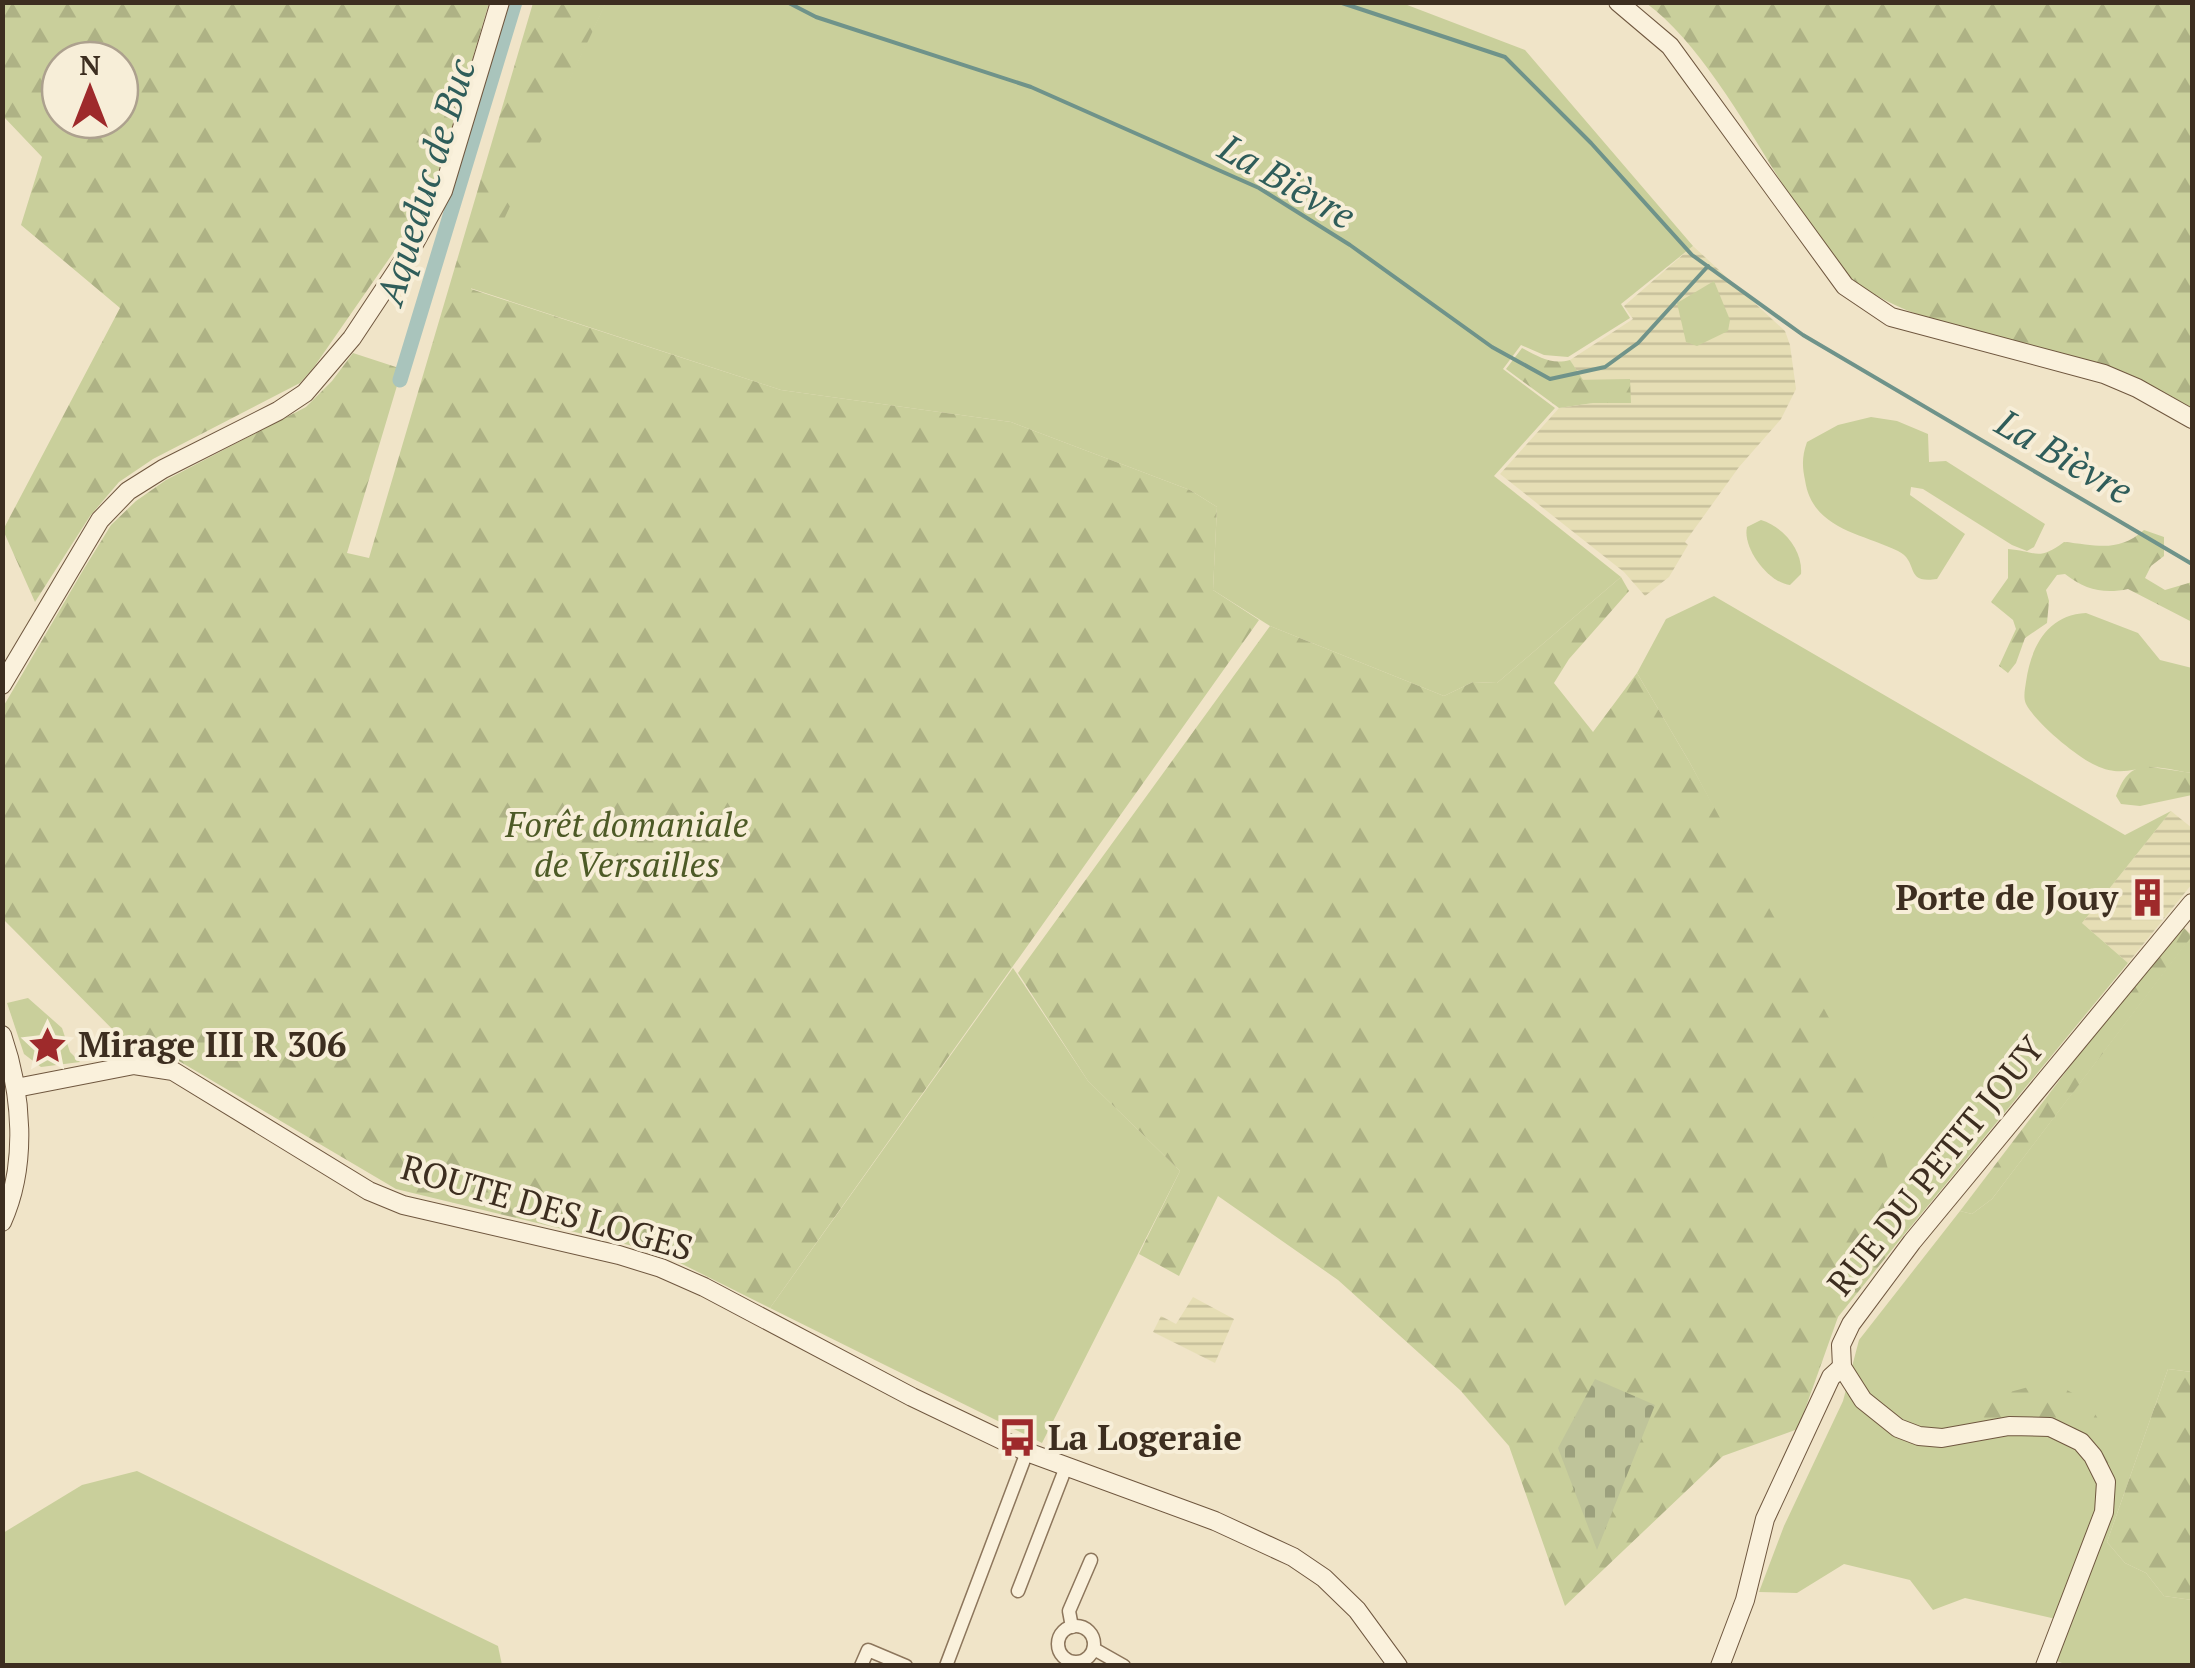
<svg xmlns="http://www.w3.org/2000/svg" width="2195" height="1668" font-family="'PT Serif',serif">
  <defs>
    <pattern id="farmland-rules" width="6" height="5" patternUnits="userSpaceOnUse" patternTransform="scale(2.5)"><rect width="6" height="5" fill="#e6deb5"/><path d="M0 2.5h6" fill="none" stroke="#c6bf9b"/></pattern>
    <pattern id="forest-firs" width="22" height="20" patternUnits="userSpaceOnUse" patternTransform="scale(2.5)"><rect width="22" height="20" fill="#c9cf9b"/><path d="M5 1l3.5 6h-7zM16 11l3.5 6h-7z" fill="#aeb285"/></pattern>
    <pattern id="cemetery-stones" width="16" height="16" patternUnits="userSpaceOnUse" patternTransform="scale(2.5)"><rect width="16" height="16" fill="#bfc49a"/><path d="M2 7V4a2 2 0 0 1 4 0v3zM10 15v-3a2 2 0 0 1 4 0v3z" fill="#9ca07d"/></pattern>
  </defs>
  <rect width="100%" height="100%" fill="#f0e4c8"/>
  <g fill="url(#farmland-rules)">
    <path d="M1693,246L1785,331L1790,345L1796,389L1781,419L1739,467L1685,542L1688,545L1669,577L1645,596L1624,572L1500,474L1559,408L1593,403H1631L1583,381L1570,360L1633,319L1624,306Z"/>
    <path d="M2171,811L2192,828V884L2128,963L2082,923Z"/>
    <path d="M1193,1297L1234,1319L1215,1363L1153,1332L1161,1316L1176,1324Z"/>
  </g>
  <g fill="#c9cf9b">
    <path d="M606,2L1402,3L1525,50L1693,246L1621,304L1630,318L1568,357L1544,355L1521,345L1503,369L1555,408L1494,476L1621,577L1497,683L1473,682L1444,696L1270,626L1213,590L1217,507L1190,490L1011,422L781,390L470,288Z"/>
    <path d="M1714,281L1730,320L1728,331L1697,346L1686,342L1677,303Z"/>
    <path d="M1871,417L1897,421L1928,434L1929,462L1946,461L2045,524L2034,547L2027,551L2012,545L1923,489L1911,487L1910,495L1965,534L1937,579C1903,584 1920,562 1898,551C1861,533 1812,529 1805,480C1802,466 1802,456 1807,442L1838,425Z"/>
    <path d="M1761,520C1784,527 1803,551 1801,574L1790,585C1769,583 1742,548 1747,527Z"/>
    <path d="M1714,596L2125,835L2171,811L2082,923L2128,963L1903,1236L1900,1214L1757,889L1690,763L1637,673L1666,619Z"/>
    <path d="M2086,613L2138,633L2160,660L2192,668V773C2182,772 2172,769 2162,768C2134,765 2124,779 2095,765C2076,756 2036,723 2026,704C2023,698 2025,689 2026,682C2031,647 2047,615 2086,613Z"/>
    <path d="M2192,935V1372L2168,1369L2107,1542L2125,1563L2146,1573L2164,1596L2192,1600V1665H2067L2057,1661L2056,1619L1965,1598L1933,1610L1910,1580L1844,1564L1797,1593L1759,1592L1784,1526L1843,1401L1859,1340L1960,1211L1972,1214L1992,1199Z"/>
    <path d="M1013,968L1088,1081L1180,1171L1042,1443L770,1308Z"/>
    <path d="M28,998L62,1028L70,1052L80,1062L41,1067L24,1054L7,1003Z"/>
    <path d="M137,1471L498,1646L502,1665H3V1533L82,1485Z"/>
  </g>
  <g fill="url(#forest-firs)" fill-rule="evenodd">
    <path d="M3,2L489,3L441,165L409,230L314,367L300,383L153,459L119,482L90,516L35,602L3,530L120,308L21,225L42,157L3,116ZM120,60V120H60V60Z"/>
    <path d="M533,3H606L471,289L781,390L1011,422L1190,490L1217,507L1213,590L1259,620L770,1308L658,1252L396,1189L162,1051L141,1058L3,919V707L82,572L111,525L136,501L166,480L306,407L332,381L353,353L402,369L347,553L369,558Z"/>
    <path d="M1646,3H2192V411C2166,394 2142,378 2113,368C2040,345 1902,326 1849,276C1829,258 1813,232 1799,210C1757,146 1706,47 1646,3Z"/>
    <path d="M1522,348C1539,357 1551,365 1570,360L1583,380L1630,379L1631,403H1593L1559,408L1506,369Z"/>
    <path d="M2144,530L2164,537V556L2151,566L2145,578L2165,590L2192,582V622L2128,589C2104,594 2085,590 2065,574L2057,575L2046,590L2049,601L2047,623L2025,638L2016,663L2008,673L1999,666L2016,629L2013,620L1991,602L2008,578V549C2037,551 2037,562 2064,542C2097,545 2118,553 2144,530Z"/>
    <path d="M1621,577L1629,591L1569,659L1554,683L1593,732L1637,673L1690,763L1865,1084L1900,1214L1903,1236L1838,1317L1798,1429L1723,1456L1565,1606L1509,1446L1460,1390L1338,1280L1218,1196L1179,1276L1139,1254L1180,1171L1088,1081L1018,973L1270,626L1444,696L1473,682L1497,683Z"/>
    <path d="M2144,766L2192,773V795L2140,806L2121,804L2116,796C2122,780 2128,770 2144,766Z"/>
    <path d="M2179,923L2192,936L1992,1199L1972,1214L1960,1211Z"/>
    <path d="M2168,1369L2192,1372V1600L2164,1596L2146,1573L2125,1563L2107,1542Z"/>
    <path d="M2047,1382C2086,1394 2107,1418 2110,1461L2105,1466L2075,1432L1973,1429V1420L1999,1395Z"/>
  </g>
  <path fill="url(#cemetery-stones)" d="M1595,1379L1655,1405L1597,1550L1558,1448Z"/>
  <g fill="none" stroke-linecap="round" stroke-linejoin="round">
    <g stroke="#6f938a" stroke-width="4">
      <path d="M787,2L816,17L1031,87L1259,188L1350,245L1492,347L1550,379L1605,367L1638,343L1708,266"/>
      <path d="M1339,2L1505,57L1591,143L1692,255L1803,335L2192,564"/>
    </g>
    <path stroke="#a9c4bc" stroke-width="15" d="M400,380L515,2"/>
    <defs>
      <g id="street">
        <path d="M1018,1591L1066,1467"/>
        <circle cx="1076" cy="1644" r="18"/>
        <path d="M1072,1627L1069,1611L1091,1560"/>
        <path d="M1094,1649L1124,1666"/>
        <path d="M861,1666L868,1650L906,1666"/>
        <path d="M946,1666L1027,1452"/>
      </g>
      <g id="secondary">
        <path d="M1618,2L1670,46L1845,286L1891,317L2104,374L2137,388L2192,419"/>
        <path d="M2,685L100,520L128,491L163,469L278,411L305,393L352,338L413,246L443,191L500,2"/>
        <path d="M2,1035C22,1093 28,1165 2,1222"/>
        <path d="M16,1088L134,1065L173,1071L369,1191L403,1205L619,1255L661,1268L704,1287L912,1397L1027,1452L1215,1521L1293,1557L1324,1578L1357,1610L1398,1666"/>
        <path d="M1720,1666L1745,1600L1765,1519L1831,1377L1842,1367"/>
        <path d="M2045,1666L2104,1512L2106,1482L2093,1456L2081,1442L2050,1427L2009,1426L1942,1438L1919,1436L1898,1428L1863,1400L1842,1367L1841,1345L1851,1324L1912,1242L2192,903"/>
      </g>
    </defs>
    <use href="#street" stroke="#8d765c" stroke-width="15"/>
    <use href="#secondary" stroke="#6f573f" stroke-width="20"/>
    <use href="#street" stroke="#faf1dc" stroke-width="12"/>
    <use href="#secondary" stroke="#faf1dc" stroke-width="18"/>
  </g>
  <defs>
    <symbol id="building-bare" viewBox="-9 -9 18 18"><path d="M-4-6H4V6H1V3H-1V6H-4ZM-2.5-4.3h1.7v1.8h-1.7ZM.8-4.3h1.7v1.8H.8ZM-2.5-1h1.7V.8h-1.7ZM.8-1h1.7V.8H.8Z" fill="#9e2a2b" stroke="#f7eed8" stroke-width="2.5" paint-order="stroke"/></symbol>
    <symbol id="sight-bare" viewBox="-9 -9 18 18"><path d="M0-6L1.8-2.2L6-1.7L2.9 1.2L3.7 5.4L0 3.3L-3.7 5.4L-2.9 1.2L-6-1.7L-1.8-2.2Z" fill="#9e2a2b" stroke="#f7eed8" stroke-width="2.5" paint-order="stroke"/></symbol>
    <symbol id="bus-bare" viewBox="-9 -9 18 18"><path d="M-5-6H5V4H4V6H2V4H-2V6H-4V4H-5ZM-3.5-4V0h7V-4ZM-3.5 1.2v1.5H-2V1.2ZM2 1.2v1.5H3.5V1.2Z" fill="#9e2a2b" stroke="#f7eed8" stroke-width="2.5" paint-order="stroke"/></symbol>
  </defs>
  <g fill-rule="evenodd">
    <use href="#building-bare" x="2120" y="870" width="55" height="55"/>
    <use href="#sight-bare" x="20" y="1018" width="55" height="55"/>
    <use href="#bus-bare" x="990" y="1410" width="55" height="55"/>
  </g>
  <g text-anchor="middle" stroke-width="8" stroke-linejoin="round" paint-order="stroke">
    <g font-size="35" font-style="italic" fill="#4d5a26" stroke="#f7eed8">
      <text x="627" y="837">Forêt domaniale<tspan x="627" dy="40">de Versailles</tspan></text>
    </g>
    <g font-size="35" font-weight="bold" fill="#3d2e20" stroke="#f7eed8" text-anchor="start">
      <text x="2118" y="910" text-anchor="end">Porte de Jouy</text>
      <text x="78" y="1057">Mirage III R 306</text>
      <text x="1048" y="1450">La Logeraie</text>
    </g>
    <g font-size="35" fill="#3d2e20" stroke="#f7eed8">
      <text transform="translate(1936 1166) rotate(-51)" y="12">RUE DU PETIT JOUY</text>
      <text transform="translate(547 1208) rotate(16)" y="12">ROUTE DES LOGES</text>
    </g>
    <g font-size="38" font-style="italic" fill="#2f5d5a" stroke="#f7eed8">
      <text transform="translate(426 182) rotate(-73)" y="13">Aqueduc de Buc</text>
      <text transform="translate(1287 182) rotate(30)" y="13">La Bièvre</text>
      <text transform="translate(2064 457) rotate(30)" y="13">La Bièvre</text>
    </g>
  </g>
  <rect width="2195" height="1668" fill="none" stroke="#3d2e20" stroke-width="10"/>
  <g transform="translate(90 90)"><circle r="48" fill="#f7eed8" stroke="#ada18e" stroke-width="2.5"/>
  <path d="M0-8L18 38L0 25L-18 38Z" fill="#9e2a2b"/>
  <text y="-15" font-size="28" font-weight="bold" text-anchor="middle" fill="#3d2e20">N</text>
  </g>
</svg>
